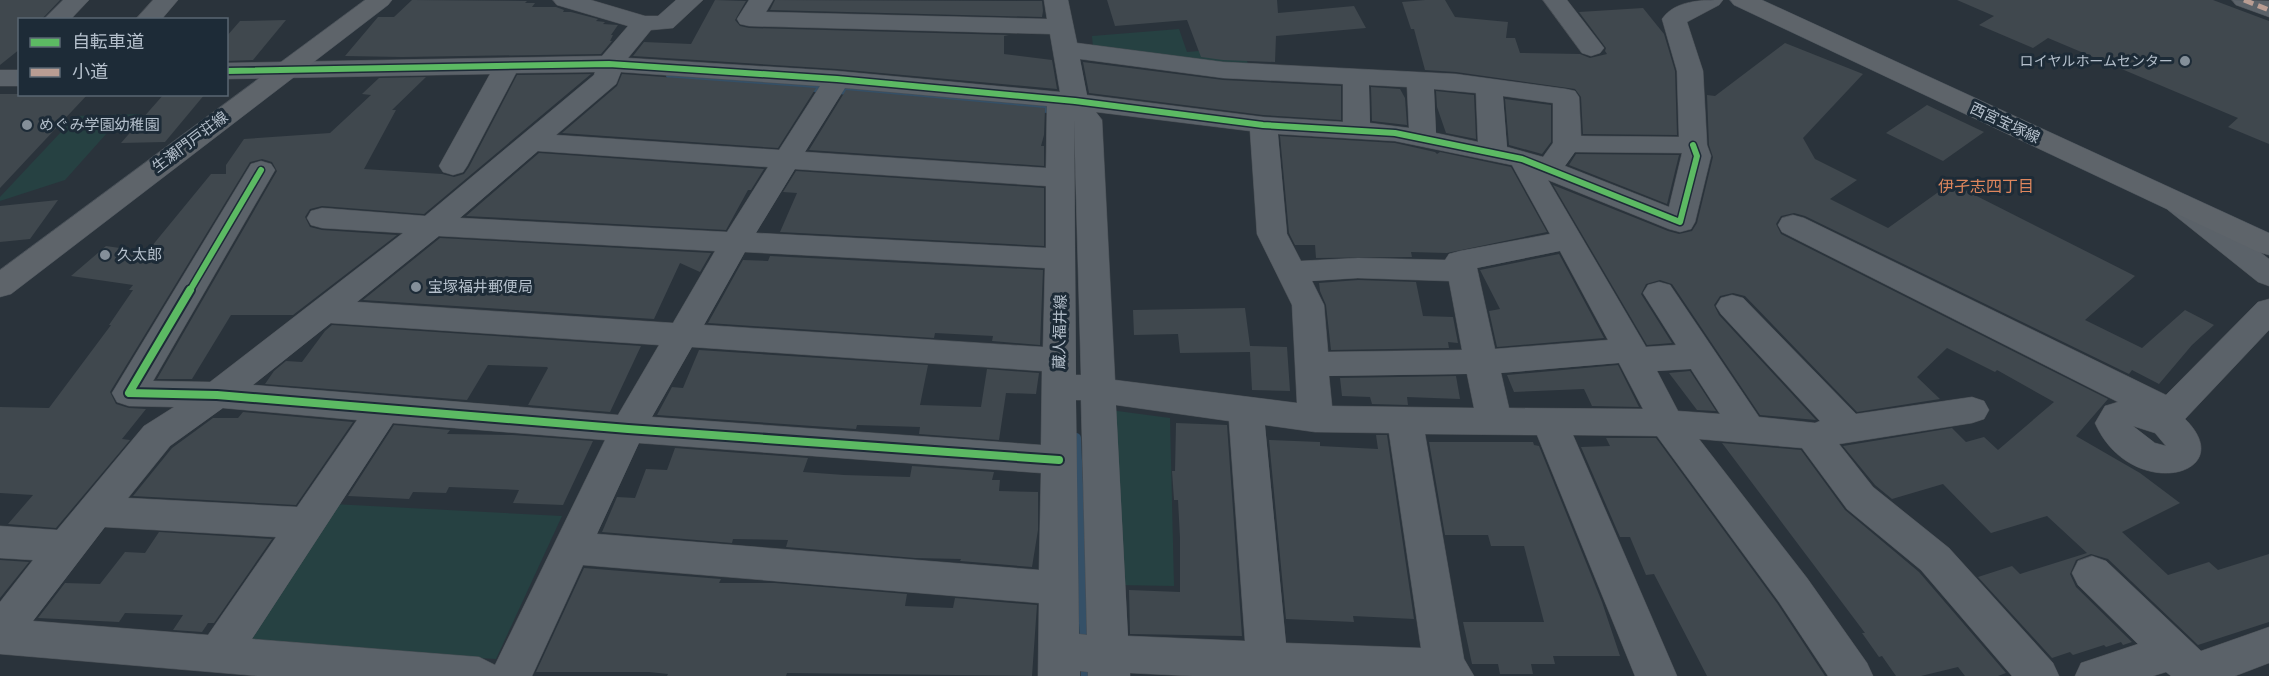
<svg xmlns="http://www.w3.org/2000/svg" width="2269" height="676" font-family="'Fira Sans Condensed','Noto Sans JP',sans-serif">
  <rect width="100%" height="100%" fill="#2a333b"/>
  <g fill="#264142">
    <path d="M1179,29L1187,52L1243,47L1248,64L1198,61L1093,48L1092,36Z"/>
    <path d="M140,114L132,123L115,124L65,180L0,201V197L76,116Z"/>
    <path d="M1110,410L1170,418L1174,586L1117,585Z"/>
    <path d="M333,504L562,516L496,659L237,645Z"/>
  </g>
  <g fill="none" stroke-linecap="round" stroke-linejoin="round">
    <path stroke="#355067" stroke-width="8" d="M670,75L1059,110"/>
    <g stroke="#355067" stroke-width="10">
      <path d="M1076,438L1085,646"/>
      <path d="M1086,660V676"/>
    </g>
  </g>
  <g fill="#40484e">
    <path d="M0,0H60L41,20H20V49L0,65Z"/>
    <path d="M412,0L527,1L525,3H535L532,7H556L564,10L563,12H571L598,19L596,21L605,22L603,24L618,25L611,35H613L610,41H612L601,54L402,57L345,56L378,17H394Z"/>
    <path d="M715,0L746,1L735,20L740,26L749,28L1009,35L1004,36V54L1052,60L1057,89L837,69L633,56L644,42L691,44Z"/>
    <path d="M775,0L1042,1L1043,11L1042,17L770,10Z"/>
    <path d="M1107,0H1277L1278,13L1354,6L1366,28L1276,36L1275,62L1223,60L1201,57L1187,20L1115,26Z"/>
    <path d="M1425,0H1445L1455,17L1508,22L1506,38H1515L1520,53L1580,54L1590,58L1607,54L1605,51L1606,48L1579,12L1643,8L1664,34L1675,71L1677,135L1583,134L1581,97L1575,89L1456,72L1425,70L1414,29H1411L1402,2Z"/>
    <path d="M1957,0H2213L2269,21V144L2228,127L2238,118L2048,38L2033,48L1979,25L1994,16Z"/>
    <path d="M286,20L253,60L226,61V37L240,21Z"/>
    <path d="M1785,43L1863,74L1803,138L1815,159L1857,180L1830,199L1888,228L1951,183L2135,276L2085,320L2142,348L2185,310L2214,325L2192,345L2159,384L2132,370L2129,374L1805,216L1794,213L1781,216L1776,224L1781,234L2108,399L2076,436L2140,473L2180,503L2122,532L2168,575L2209,562L2218,570L2269,554V622L2198,645L2108,559L2091,554L2076,560L2070,574L2076,587L2132,642L2123,645L2121,642L2106,647L2104,645L2073,655L2070,652L2052,658L1978,577L2012,566L2020,574L2087,553L2047,516L1991,533L1943,484L1892,499L1875,485L1843,446L1952,428L1966,442L1984,437L1998,450L2054,402L1997,370L1995,372L1947,348L1917,377L1940,399L1857,412L1745,296L1733,293L1720,296L1714,305L1719,315L1816,420L1760,415L1672,284L1660,280L1646,284L1641,294L1672,343L1647,345L1553,185L1668,231L1679,234L1692,231L1697,223L1713,157L1709,145L1707,95L1715,96Z"/>
    <path d="M1083,62L1223,80L1341,86V120L1263,115L1089,93Z"/>
    <path d="M591,74L424,214L322,206L310,209L305,217L310,227L322,230L397,235L293,315H231L192,379H157L277,171L272,162L262,159L250,162L110,392L116,404L129,408L146,409L122,439L130,440L56,528L8,524L33,495L0,493V407L49,408L111,325H109L133,290H129L133,285L71,276L106,246L147,252L211,174H226V165L244,139L330,133L371,95L362,94L379,78L426,77L392,110H396L364,169L442,174L454,177L464,174L469,167L517,75Z"/>
    <path d="M622,74L816,88L778,148L562,133L617,86Z"/>
    <path d="M1371,87L1400,89L1405,98L1407,125L1372,121Z"/>
    <path d="M846,90L1045,108L1044,135L1041,146H1044V166L809,150Z"/>
    <path d="M1436,91L1474,95L1476,139L1446,133L1437,107Z"/>
    <path d="M0,94H88L0,188Z"/>
    <path d="M164,94H205L165,142L121,143Z"/>
    <path d="M1505,99L1551,105V142L1542,154L1509,145Z"/>
    <path d="M1927,105L1984,132L1943,161L1886,133Z"/>
    <path d="M1280,136L1395,143L1435,152L1437,154L1440,152L1511,167L1547,232L1447,253L1411,252L1412,257L1316,258L1315,245H1295L1289,233Z"/>
    <path d="M539,153L764,169L751,190H748L726,230L466,216Z"/>
    <path d="M1576,154L1679,155L1667,204L1569,165Z"/>
    <path d="M796,171L1044,188V246L780,232L797,193L783,192Z"/>
    <path d="M58,200L30,239L0,242V206Z"/>
    <path d="M440,238L711,253L700,272L680,263L654,319L363,300Z"/>
    <path d="M1559,254L1604,338L1497,347L1489,311L1500,309L1480,270Z"/>
    <path d="M770,256L1043,270L1040,345L992,341L993,336L935,333L934,338L708,323L743,260L768,261Z"/>
    <path d="M1358,280L1416,282L1423,316L1453,317L1458,343L1448,342L1449,348L1331,350L1326,305L1320,291L1319,283Z"/>
    <path d="M1245,308L1250,346L1287,347L1290,391L1252,390L1250,352L1180,353L1178,334L1134,335L1133,310Z"/>
    <path d="M332,325L641,346L610,412L528,405L548,368L547,367L488,365L467,400L265,384L274,371L286,361L302,362L325,331Z"/>
    <path d="M699,350L928,365L920,405L981,407L987,369L1039,373L1036,394L1006,393L999,440L919,434L920,427L857,425L856,429L657,415L672,387L683,388Z"/>
    <path d="M1618,365L1639,407L1592,406L1584,389L1514,392L1507,375Z"/>
    <path d="M1690,371L1716,411L1697,410L1669,373Z"/>
    <path d="M1456,376L1460,399L1407,397L1408,405L1372,404L1370,397L1342,396L1340,378Z"/>
    <path d="M243,412L353,422L296,505L133,496L172,448L213,418H238Z"/>
    <path d="M1176,423L1227,425L1242,636L1130,634L1129,590L1180,592V538L1178,500H1174L1172,471H1175Z"/>
    <path d="M394,425L450,430L447,434L513,435L593,441L563,505L513,503L519,490L449,487L446,493L413,492L409,499L348,496Z"/>
    <path d="M1376,435H1387L1414,619L1353,616L1354,622L1286,619L1269,440L1320,442V446L1378,449Z"/>
    <path d="M1606,438H1656L1777,603L1825,676H1707L1654,574L1646,575L1630,537H1620L1581,447L1610,446Z"/>
    <path d="M1429,442H1533L1534,445L1539,446L1602,602L1620,656H1553L1555,664H1531L1533,674H1500L1498,664H1472L1463,622H1544L1524,546H1491L1488,535H1445Z"/>
    <path d="M1722,443L1801,450L1845,510L1919,572L2006,673L1998,676H1965L1958,667L1921,676H1896L1882,656L1879,657L1862,633H1865Z"/>
    <path d="M675,448L808,458L803,472L844,475L910,477L912,466L994,472L992,480H1000L999,491L1038,492V530L1032,567L960,561L961,559L915,558L786,547L788,540L733,539L732,543L602,532L617,497L635,498L646,469L667,470Z"/>
    <path d="M159,532L272,539L214,623H208L202,632L173,630L183,615L125,613L119,622L38,618L65,583L100,584L125,552L145,553Z"/>
    <path d="M0,560L29,562L0,598Z"/>
    <path d="M584,568L721,579L719,583H775L907,594L905,606L953,608L955,598L1037,605L1032,676L787,673L786,676H667L668,674L649,672H536Z"/>
  </g>
  <g fill="none" stroke-linecap="round" stroke-linejoin="round">
    <defs>
      <g id="minor">
        <path d="M63,0H89L70,20H43Z"/>
        <path d="M153,0H178L161,20H135Z"/>
        <path d="M553,0H591L645,16H658L676,0H703L673,28L651,30L628,58L837,71L1060,92L1050,34L749,26L740,24L737,19L749,0H773L766,12L1047,19L1044,0H1068L1077,43L1223,62L1456,74L1566,89L1575,91L1579,97L1581,136L1679,137L1677,71L1662,19C1675,0 1702,0 1723,0L1719,5L1687,22L1703,71L1707,145L1711,156L1695,222L1691,229L1680,232L1669,229L1548,180L1646,347L1676,345L1643,293L1648,285L1659,282L1670,285L1759,417L1815,423L1820,421L1721,314L1716,306L1721,298L1732,295L1743,298L1856,414L1972,397L1984,401L1989,410L1984,419L1972,423L1839,444L1873,487L1949,548L2053,663L2059,676H2012L1921,570L1847,509L1802,448L1699,439L1807,578L1867,663L1873,676H1828L1779,602L1657,436L1573,435L1677,676H1635L1537,435L1425,434L1464,659L1474,676H1192L1130,673V676H1088V672L1080,671V676H1038L1039,603L583,565L532,676H258L0,654V602L33,560L0,558V526L57,530L144,426L174,407L129,406L117,402L112,393L251,164L261,161L271,164L275,170L153,381L210,382L403,233L322,228L311,225L307,218L311,211L322,208L425,216L594,75L595,72L516,73L467,166L463,172L453,175L443,172L439,166L490,74L226,79V63L602,56L628,26L557,5ZM1080,59L1223,78L1343,84V122L1263,117L1087,95ZM621,72L820,86L779,150L556,135L616,84ZM1369,85L1407,87L1409,128L1370,123ZM845,88L1047,106L1046,168L805,152ZM1434,89L1476,93L1478,142L1436,133ZM1503,96L1553,103V143L1543,157L1507,147ZM1096,112L1250,131L1257,234L1292,305L1297,403L1115,380L1102,120ZM1074,119V120L1081,375H1076ZM1278,134L1395,141L1512,165L1550,234L1460,251L1449,254L1445,260L1358,258L1301,261L1287,234ZM538,151L768,167L727,232L460,218ZM1575,152L1682,153L1669,207L1565,166ZM795,169L1046,186V248L756,233ZM439,236L715,251L673,323L357,302ZM1560,251L1608,340L1495,349L1477,268ZM745,252L1045,268L1043,347L704,325ZM1358,278L1449,281L1462,350L1328,352L1324,305L1312,281ZM331,323L659,345L618,415L253,385ZM692,347L1042,371L1041,445L652,417ZM1619,363L1643,409L1509,408L1501,373ZM1691,369L1720,414L1678,411L1657,371ZM1467,374L1474,408L1332,406L1329,376ZM1076,400H1081L1087,635L1079,634ZM1116,405L1229,421L1245,641L1128,636ZM223,408L357,420L297,507L128,498L170,446ZM393,423L605,440L495,665L479,657L252,639ZM1265,425L1315,432L1389,433L1421,648L1286,643ZM639,443L1041,473L1039,570L597,534ZM105,527L276,537L208,635L33,621Z"/>
        <path d="M1543,0H1567L1604,48L1600,53L1591,56L1582,53Z"/>
        <path d="M2232,0L2269,1V17L2236,5Z"/>
        <rect x="0" y="70" width="20" height="16"/>
        <path d="M2178,194L2188,196L2269,259V286L2258,282L2168,210L2163,203L2168,196Z"/>
        <path d="M1793,215L1804,218L2166,395L2258,302L2269,299V330L2185,419C2242,475 2131,504 2095,423L2105,406L2118,402L1782,232L1778,225L1782,218ZM2133,426L2155,433L2166,446L2155,443Z"/>
        <path d="M2092,556L2106,561L2201,651L2269,627V663L2235,676H2171L2166,672L2153,676H2075L2081,663L2138,644L2078,585L2072,573L2078,561Z"/>
      </g>
      <g id="major">
        <path d="M365,0H392L388,5L11,294L0,297V270Z"/>
        <path d="M1730,0H1762L2269,233V255L2258,252L1734,5Z"/>
      </g>
    </defs>
    <use href="#minor" stroke="#494f55" stroke-width="1"/>
    <use href="#major" stroke="#485058" stroke-width="1"/>
    <use href="#minor" fill="#5b6269" fill-rule="evenodd"/>
    <use href="#major" fill="#5e646a" fill-rule="evenodd"/>
    <path stroke="#b99d93" stroke-width="5" stroke-dasharray="10 5" stroke-linecap="butt" d="M2244,0L2269,10"/>
    <defs>
      <g id="cycleway-far1">
        <path d="M226,71L609,64L837,79L1075,101L1263,125L1395,133L1522,159L1680,222L1697,156L1693,145"/>
        <path d="M189,292L261,170"/>
      </g>
      <path id="cycleway" d="M190,290L129,393L217,395L628,429L1059,460"/>
    </defs>
    <use href="#cycleway-far1" stroke="#1d2b37" stroke-width="9"/>
    <use href="#cycleway" stroke="#1d2b37" stroke-width="12"/>
    <use href="#cycleway-far1" stroke="#5cba63" stroke-width="6"/>
    <use href="#cycleway" stroke="#5cba63" stroke-width="8"/>
  </g>
  <g fill="#848f99" stroke="#1d2b37" stroke-width="2">
    <circle cx="2185" cy="61" r="6"/>
    <circle cx="27" cy="125" r="6"/>
    <circle cx="105" cy="255" r="6"/>
    <circle cx="416" cy="287" r="6"/>
  </g>
  <g text-anchor="middle" stroke-width="6" stroke-linejoin="round" paint-order="stroke">
    <g font-size="14" fill="#b5c0cc" stroke="#1d2b37" text-anchor="end">
      <text x="2173" y="66">ロイヤルホームセンター</text>
    </g>
    <g font-size="15" fill="#b5c0cc" stroke="#1d2b37">
      <text transform="translate(2005 123) rotate(25)" y="5">西宮宝塚線</text>
      <text transform="translate(190 142) rotate(-37)" y="5">生瀬門戸荘線</text>
      <text transform="translate(1060 332) rotate(-89)" y="5">蔵人福井線</text>
    </g>
    <g font-size="15" fill="#b5c0cc" stroke="#1d2b37" text-anchor="start">
      <text x="39" y="130">めぐみ学園幼稚園</text>
      <text x="117" y="260">久太郎</text>
      <text x="428" y="292">宝塚福井郵便局</text>
    </g>
    <g font-size="16" fill="#de865d" stroke="#1d2b37">
      <text x="1986" y="192">伊孑志四丁目</text>
    </g>
  </g>
  <rect x="18" y="18" width="210" height="78" fill="#1d2b37" stroke="#5a6773" stroke-width="1.5"/>
  <rect x="30" y="38" width="30" height="9" fill="#5cba63" stroke="#5a6773" stroke-width="1.5"/>
  <text x="72" y="48" font-size="18" fill="#b5c0cc">自転車道</text>
  <rect x="30" y="68" width="30" height="9" fill="#b99d93" stroke="#5a6773" stroke-width="1.5"/>
  <text x="72" y="78" font-size="18" fill="#b5c0cc">小道</text>
</svg>
